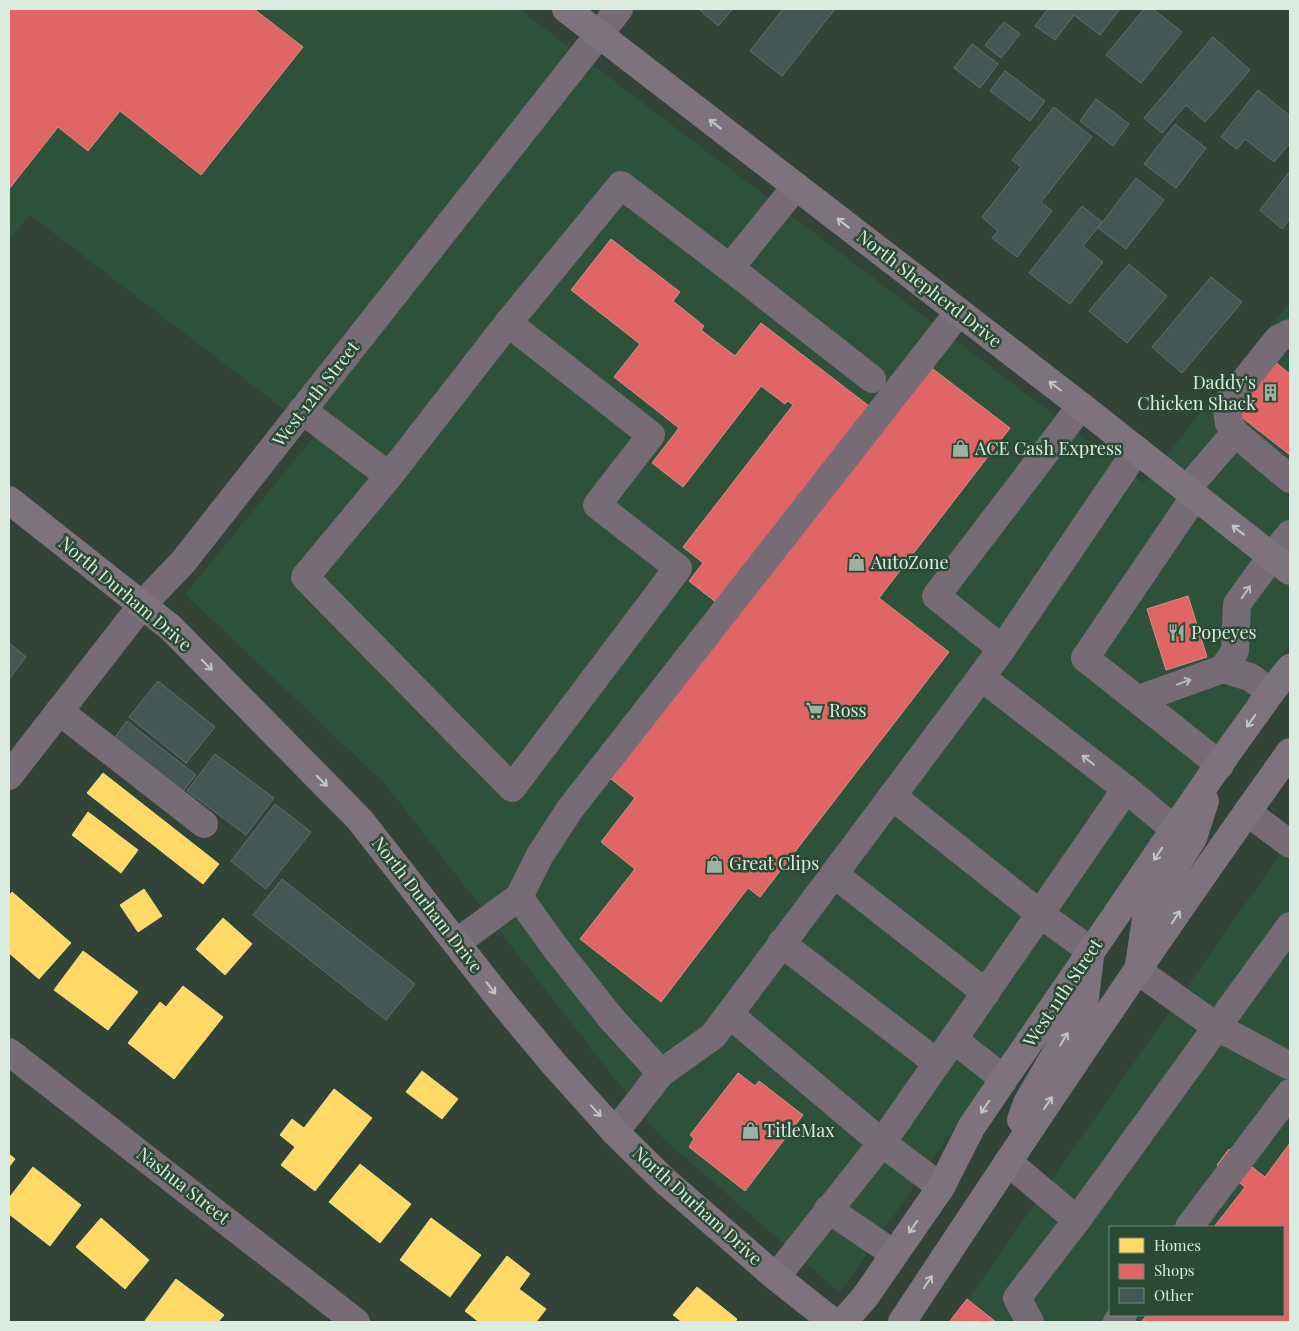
<svg xmlns="http://www.w3.org/2000/svg" width="1299" height="1331" font-family="'Playfair Display',serif">
  <rect width="100%" height="100%" fill="#324338"/>
  <g fill="#2e513a" fill-rule="evenodd">
    <path d="M9,9H519L1144,483L1290,302V643L840,1293L658,1134L385,784L185,594L316,434L30,215L9,240Z"/>
    <path d="M1290,840V1322H953L971,1295ZM1110,1227H1283V1315H1110Z"/>
  </g>
  <g fill="#ffd966" stroke="#f4df8a">
    <path d="M103,773L219,864L203,884L87,793Z"/>
    <path d="M88,812L138,850L121,873L72,835Z"/>
    <path d="M144,889L162,916L138,932L120,905Z"/>
    <path d="M12,892L71,943L39,979L9,953V896Z"/>
    <path d="M223,918L252,944L225,975L196,949Z"/>
    <path d="M83,951L138,992L108,1030L54,990Z"/>
    <path d="M183,986L223,1017L174,1079L128,1043L160,1002L166,1007Z"/>
    <path d="M422,1071L458,1099L442,1119L406,1092Z"/>
    <path d="M334,1089L372,1118L315,1191L281,1165L295,1147L280,1135L292,1119L304,1128Z"/>
    <path d="M9,1154L15,1159L9,1167Z"/>
    <path d="M360,1164L411,1204L380,1243L329,1202Z"/>
    <path d="M33,1167L81,1205L50,1246L9,1214V1198Z"/>
    <path d="M101,1218L149,1260L125,1289L76,1247Z"/>
    <path d="M431,1218L481,1255L450,1297L400,1260Z"/>
    <path d="M507,1256L530,1274L519,1289L546,1309L536,1322H479L465,1311Z"/>
    <path d="M176,1279L224,1315L218,1322H144Z"/>
    <path d="M697,1287L737,1319L735,1322H682L673,1315Z"/>
  </g>
  <g fill="#e06666" stroke="#de8e8a">
    <path d="M9,9H254L303,47L201,175L120,111L88,151L58,127L9,189Z"/>
    <path d="M611,239L680,292L673,301L704,326L701,330L735,356L761,323L869,406L717,603L689,581L703,563L683,547L793,405L788,401L785,404L761,386L683,487L652,463L679,428L614,377L640,344L571,290Z"/>
    <path d="M1274,361L1290,374V455L1235,412Z"/>
    <path d="M929,366L1010,428L879,598L949,652L760,897L748,888L661,1002L580,939L635,869L601,842L635,798L611,779Z"/>
    <path d="M1188,596L1207,657L1166,670L1147,609Z"/>
    <path d="M738,1073L755,1086L759,1081L803,1115L745,1191L689,1147L694,1139L690,1135Z"/>
    <path d="M1290,1143V1322H1141L1147,1315H1283V1227H1214L1245,1187L1217,1165L1229,1149L1265,1177Z"/>
    <path d="M967,1299L996,1322H949Z"/>
  </g>
  <g fill="#435755" stroke="#60716e">
    <path d="M699,9H733L718,26Z"/>
    <path d="M783,9H835L782,76L750,51Z"/>
    <path d="M1048,9H1120L1100,35L1074,15L1055,40L1035,26Z"/>
    <path d="M1144,9H1153L1182,32L1141,83L1106,55Z"/>
    <path d="M1004,22L1020,34L1001,58L985,45Z"/>
    <path d="M1213,37L1250,70L1205,122L1186,105L1162,133L1144,118Z"/>
    <path d="M972,44L998,64L980,88L954,68Z"/>
    <path d="M1005,71L1045,101L1030,121L990,91Z"/>
    <path d="M1258,90L1290,116V143L1274,162L1245,139L1237,149L1221,137Z"/>
    <path d="M1096,99L1129,124L1113,146L1080,121Z"/>
    <path d="M1054,107L1092,137L1041,202L1052,211L1017,257L992,238L998,231L982,217L1021,167L1012,160Z"/>
    <path d="M1175,124L1206,148L1176,188L1144,164Z"/>
    <path d="M1290,171V219L1282,229L1260,210Z"/>
    <path d="M1136,178L1164,200L1126,249L1098,228Z"/>
    <path d="M1082,206L1102,222L1083,246L1103,262L1070,304L1029,273Z"/>
    <path d="M1129,264L1167,296L1127,343L1089,311Z"/>
    <path d="M1211,277L1242,302L1182,373L1152,347Z"/>
    <path d="M9,643L26,657L9,679Z"/>
    <path d="M158,681L215,727L186,763L129,717Z"/>
    <path d="M127,721L196,775L180,795L112,741Z"/>
    <path d="M215,754L274,798L246,835L187,791Z"/>
    <path d="M275,804L311,832L266,889L231,861Z"/>
    <path d="M282,879L415,984L386,1020L253,915Z"/>
  </g>
  <g fill="none" stroke-linecap="round" stroke-linejoin="round">
    <g stroke="#776c75" stroke-width="28">
      <path d="M730,268L872,379"/>
      <path d="M508,323L621,185L730,268L796,186"/>
      <path d="M1290,333L1278,339L1226,404L1229,423L1235,433L1290,479"/>
      <path d="M302,410L389,476L305,577L512,788L678,568L597,505L651,435L508,323L389,476"/>
      <path d="M1187,489L1235,433"/>
      <path d="M1195,496L1085,658L1220,765"/>
      <path d="M1002,649L936,596L1081,406"/>
      <path d="M1223,669L1235,651L1237,604L1272,556L1290,534"/>
      <path d="M981,677L1126,789L1174,829"/>
      <path d="M1139,699L1223,669L1250,677L1271,692"/>
      <path d="M59,711L204,824"/>
      <path d="M9,776L142,605L183,562L619,9"/>
      <path d="M892,796L1040,914L1091,951"/>
      <path d="M1247,812L1290,844"/>
      <path d="M834,874L986,993"/>
      <path d="M456,943L519,897"/>
      <path d="M781,943L937,1063"/>
      <path d="M1138,971L1217,1027L1290,1066"/>
      <path d="M729,1014L882,1143L941,1187"/>
      <path d="M953,1039L1004,1079"/>
      <path d="M9,1052L356,1322"/>
      <path d="M661,1073L610,1017L554,946L519,897L540,855L570,809L959,312"/>
      <path d="M615,1132L661,1073L713,1036L1002,649L1137,450"/>
      <path d="M1008,1162L1077,1220"/>
      <path d="M828,1209L894,1254"/>
      <path d="M1189,1227L1290,1093"/>
      <path d="M776,1277L882,1143L1126,789"/>
      <path d="M1030,1322L1017,1298L1077,1220L1290,926"/>
      <path d="M1117,1322L1123,1315"/>
    </g>
    <g stroke="#7e737d" stroke-width="28">
      <path d="M566,9L1081,406L1290,571"/>
      <path d="M9,500L171,628L360,820L504,1004L554,1064L615,1132L665,1181L776,1277L833,1322"/>
      <path d="M1139,965L1147,912L1193,838L1205,801"/>
      <path d="M1021,1120L1027,1103L1084,1005L1090,957"/>
      <path d="M843,1322L865,1297L941,1187L972,1126L1004,1079L1213,773L1271,692L1290,668"/>
      <path d="M902,1322C1028,1131 1156,939 1290,752"/>
    </g>
  </g>
  <defs><path id="oneway-shaft" d="M-6 0H5M1.5-3L5.5 0L1.5 3" fill="none" stroke-width="1.6" stroke-linecap="round" stroke-linejoin="round" transform="scale(1.25)"/></defs>
  <g stroke="#bec8c2">
    <use href="#oneway-shaft" transform="translate(715 124) rotate(-142)"/>
    <use href="#oneway-shaft" transform="translate(843 223) rotate(-142)"/>
    <use href="#oneway-shaft" transform="translate(1055 386) rotate(-143)"/>
    <use href="#oneway-shaft" transform="translate(1238 530) rotate(-142)"/>
    <use href="#oneway-shaft" transform="translate(207 665) rotate(45)"/>
    <use href="#oneway-shaft" transform="translate(1251 721) rotate(125)"/>
    <use href="#oneway-shaft" transform="translate(322 781) rotate(45)"/>
    <use href="#oneway-shaft" transform="translate(1158 854) rotate(124)"/>
    <use href="#oneway-shaft" transform="translate(1176 917) rotate(-56)"/>
    <use href="#oneway-shaft" transform="translate(491 988) rotate(52)"/>
    <use href="#oneway-shaft" transform="translate(1064 1039) rotate(-59)"/>
    <use href="#oneway-shaft" transform="translate(1048 1103) rotate(-56)"/>
    <use href="#oneway-shaft" transform="translate(985 1107) rotate(124)"/>
    <use href="#oneway-shaft" transform="translate(596 1111) rotate(48)"/>
    <use href="#oneway-shaft" transform="translate(913 1227) rotate(125)"/>
    <use href="#oneway-shaft" transform="translate(928 1282) rotate(-56)"/>
  </g>
  <g stroke="#b7bfba">
    <use href="#oneway-shaft" transform="translate(1246 592) rotate(-55)"/>
    <use href="#oneway-shaft" transform="translate(1184 682) rotate(-20)"/>
    <use href="#oneway-shaft" transform="translate(1088 760) rotate(-142)"/>
  </g>
  <defs>
    <symbol id="building-bare" viewBox="-9 -9 18 18"><path d="M-4-6H4V6H1V3H-1V6H-4ZM-2.5-4.3h1.7v1.8h-1.7ZM.8-4.3h1.7v1.8H.8ZM-2.5-1h1.7V.8h-1.7ZM.8-1h1.7V.8H.8Z" fill="#9fb1a5" stroke="#2b4a35" stroke-width="2.5" paint-order="stroke"/></symbol>
    <symbol id="shop-bare" viewBox="-9 -9 18 18"><path d="M-5-2.5h2.3a2.7 3.5 0 0 1 5.4 0H5L5.5 6h-11ZM-1.5-2.5h3a1.5 2.3 0 0 0-3 0Z" fill="#9fb1a5" stroke="#2b4a35" stroke-width="2.5" paint-order="stroke"/></symbol>
    <symbol id="restaurant-bare" viewBox="-9 -9 18 18"><path d="M-5-6h1v4h1v-4h1v4h1v-4h1v5L-1.5 .5V6h-2V.5L-5-1ZM5-6V6H3V1.5H1.5Q1.5-4 5-6Z" fill="#9fb1a5" stroke="#2b4a35" stroke-width="2.5" paint-order="stroke"/></symbol>
    <symbol id="supermarket-bare" viewBox="-9 -9 18 18"><path d="M-6-5.5h2.5l.6 2H6L4.5 2H-2.5L-4.4-4H-6ZM-1.5 3.2a1.3 1.3 0 1 0 .1 0ZM3 3.2a1.3 1.3 0 1 0 .1 0Z" fill="#9fb1a5" stroke="#2b4a35" stroke-width="2.5" paint-order="stroke"/></symbol>
  </defs>
  <g fill-rule="evenodd">
    <use href="#building-bare" x="1258" y="380" width="25" height="25"/>
    <use href="#shop-bare" x="948" y="436" width="25" height="25"/>
    <use href="#shop-bare" x="844" y="550" width="25" height="25"/>
    <use href="#restaurant-bare" x="1164" y="620" width="25" height="25"/>
    <use href="#supermarket-bare" x="802" y="698" width="25" height="25"/>
    <use href="#shop-bare" x="702" y="852" width="25" height="25"/>
    <use href="#shop-bare" x="738" y="1118" width="25" height="25"/>
  </g>
  <g text-anchor="middle" stroke-width="5" stroke-linejoin="round" paint-order="stroke">
    <g font-size="18" fill="#daecdf" stroke="#2b4a35">
      <text transform="translate(929 289) rotate(38)" y="6">North Shepherd Drive</text>
      <text transform="translate(316 394) rotate(-52)" y="6">West 12th Street</text>
      <text transform="translate(125 594) rotate(40)" y="6">North Durham Drive</text>
      <text transform="translate(427 905) rotate(52)" y="6">North Durham Drive</text>
      <text transform="translate(1063 993) rotate(-56)" y="6">West 11th Street</text>
      <text transform="translate(183 1186) rotate(38)" y="6">Nashua Street</text>
      <text transform="translate(697 1206) rotate(42)" y="6">North Durham Drive</text>
    </g>
    <g font-size="18" fill="#daecdf" stroke="#2b4a35" text-anchor="start">
      <text x="1256" y="389" text-anchor="end">Daddy's<tspan x="1256" dy="21">Chicken Shack</tspan></text>
      <text x="975" y="455">ACE Cash Express</text>
      <text x="871" y="569">AutoZone</text>
      <text x="1191" y="639">Popeyes</text>
      <text x="829" y="717">Ross</text>
      <text x="729" y="870">Great Clips</text>
      <text x="764" y="1137">TitleMax</text>
    </g>
  </g>
  <rect width="1299" height="1331" fill="none" stroke="#daecdf" stroke-width="20"/>
  <rect x="1109" y="1226" width="175" height="90" fill="#2b4a35" stroke="#718b79"/>
  <rect x="1119" y="1238" width="25" height="15" fill="#ffd966" stroke="#718b79"/>
  <text x="1154" y="1251" font-size="15" fill="#daecdf">Homes</text>
  <rect x="1119" y="1264" width="25" height="15" fill="#e06666" stroke="#718b79"/>
  <text x="1154" y="1276" font-size="15" fill="#daecdf">Shops</text>
  <rect x="1119" y="1288" width="25" height="15" fill="#435755" stroke="#718b79"/>
  <text x="1154" y="1301" font-size="15" fill="#daecdf">Other</text>
</svg>
